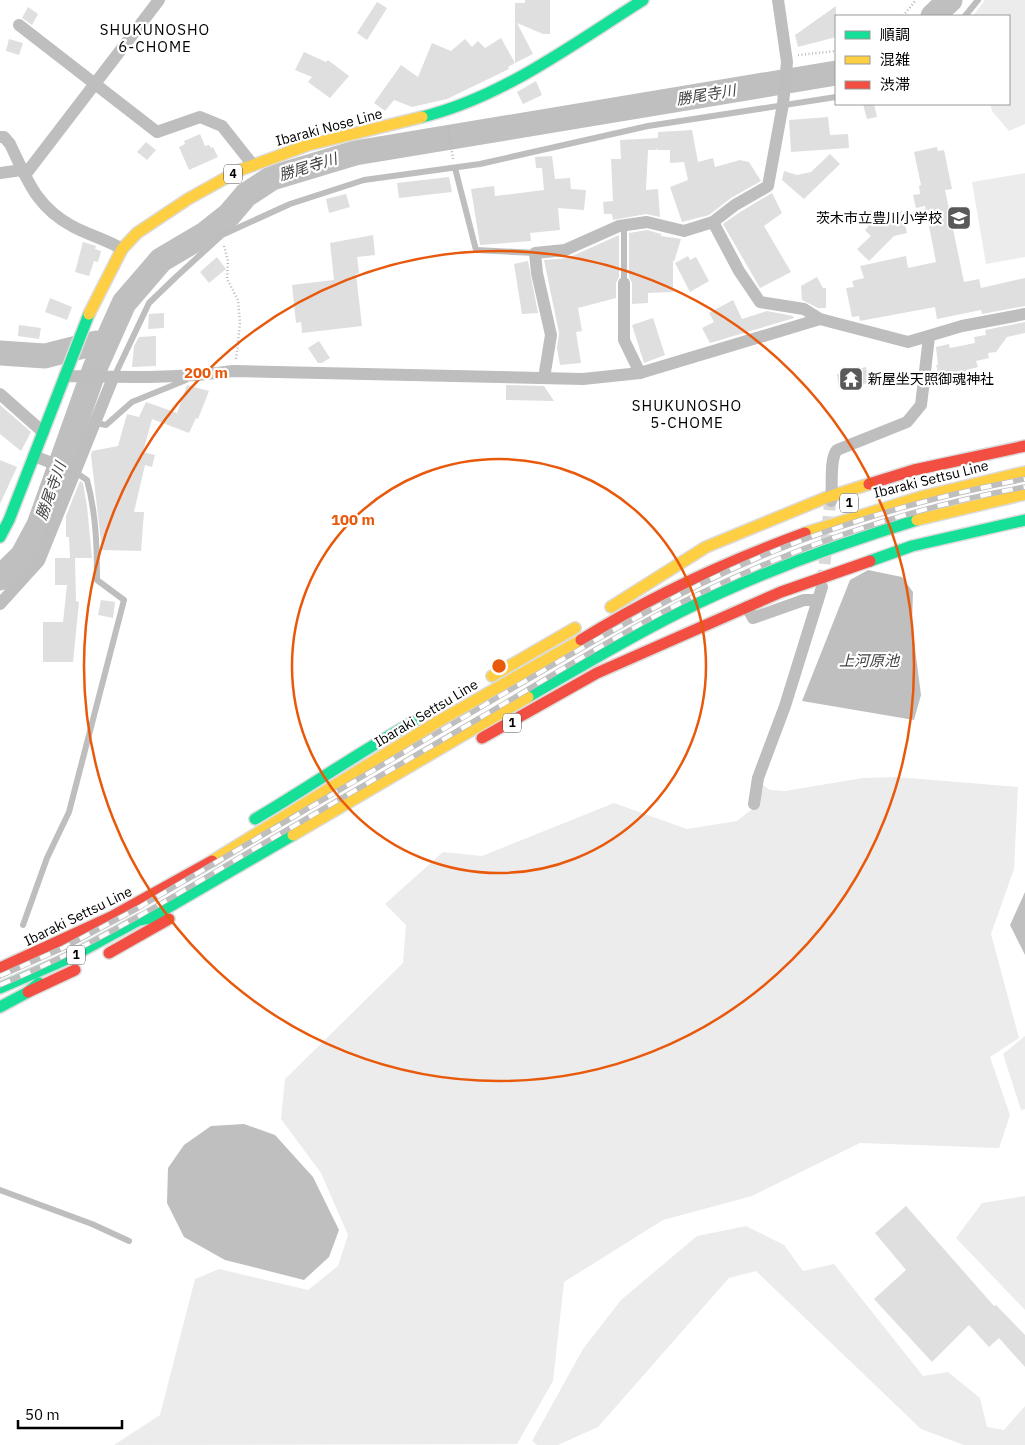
<svg xmlns="http://www.w3.org/2000/svg" width="1025" height="1445" font-family="'IBM Plex Sans','Noto Sans JP',sans-serif">
  <rect width="100%" height="100%" fill="#fff"/>
  <g fill="#ececec">
    <path d="M985,0H1025V124L1009,131L992,111L990,104H1009V16H973Z"/>
    <path d="M1025,173V257L986,264L972,182Z"/>
    <path d="M897,777L1018,787L1014,869L991,934L1019,1038L990,1057L1010,1115L999,1148L860,1143L752,1196L663,1220L564,1282L553,1381L517,1444L114,1445L160,1415L195,1279L219,1269L308,1290L338,1266L348,1235L321,1173L281,1119L285,1079L403,963L406,925L385,904L443,852L482,856L614,803L687,829L737,821L756,806L763,785L770,790L785,791L863,778Z"/>
    <path d="M1025,1036V1109L1021,1110L1003,1054Z"/>
    <path d="M1025,1196V1310L956,1238L982,1203Z"/>
    <path d="M746,1226L784,1245L803,1271L834,1264L923,1376L948,1372L980,1398L987,1427L1004,1430L1025,1406V1445H964L921,1429L756,1271L729,1278L598,1427L558,1445H537L532,1441L583,1349L621,1300L697,1236Z"/>
  </g>
  <g fill="#bfbfbf">
    <path d="M868,570L902,577L913,592L912,625L921,695L914,720L802,701L850,580Z"/>
    <path d="M1025,892V955L1010,925Z"/>
    <path d="M244,1124L275,1135L313,1177L339,1230L329,1257L304,1280L225,1260L184,1237L167,1203L168,1168L184,1145L211,1126Z"/>
  </g>
  <g fill="none" stroke-linecap="round" stroke-linejoin="round">
    <g stroke="#bfbfbf" stroke-width="25">
      <path d="M933,16L950,0"/>
      <path d="M0,353L45,356L96,343"/>
      <path d="M0,578L23,555L39,525L95,368L124,303L161,260L205,234L229,215L246,195L272,178L355,153L836,73"/>
    </g>
  </g>
  <g fill="#dfdfdf">
    <path d="M525,0H550V34H543L517,23L533,54L515,63V3H525Z"/>
    <path d="M377,2L387,8L367,40L357,33Z"/>
    <path d="M836,6V37L798,47L795,35Z"/>
    <path d="M28,7L38,14L32,25L22,18Z"/>
    <path d="M501,38L515,63L508,67L509,69L447,99L412,107L394,100L385,111L374,103L401,65L418,77L432,43L451,51L465,39L472,47L478,41L485,48Z"/>
    <path d="M9,39L23,43L19,55L6,51Z"/>
    <path d="M304,52L326,62L328,60L349,76L330,98L308,82L312,77L295,70Z"/>
    <path d="M536,81L542,95L523,104L517,92Z"/>
    <path d="M863,104H874L877,117L867,119Z"/>
    <path d="M828,117L830,135L848,134L849,148L791,152L789,120Z"/>
    <path d="M692,130L698,162L713,158L715,167L740,160L749,162L761,181L731,198L709,215L682,222L670,187L688,180L684,162L670,163V150H657L656,148V150H648L646,190L658,189L660,217L646,214L613,220L612,214H604L603,202L613,201L611,159H621L620,140L658,138V132Z"/>
    <path d="M200,134L205,146L209,145L211,148L213,147L218,157L189,170L179,147L185,144L184,141Z"/>
    <path d="M146,142L156,150L147,160L137,152Z"/>
    <path d="M937,147L938,151L944,150L952,189L945,190L964,282L979,279L981,288L1025,278V306L982,314L981,310L937,319L935,307L860,321L859,316L852,317L846,288L854,287L852,281L864,278L860,266L906,256L908,268L936,262L925,206L916,208L913,195L920,194L919,186L921,185L914,152Z"/>
    <path d="M830,154L840,164L804,199L782,180L784,171L797,175L811,172Z"/>
    <path d="M552,156L555,179L570,178L571,189L586,190L584,210L558,208L560,230L530,233L531,241L480,245L471,189L494,186L495,196L544,190L542,168H536L535,157Z"/>
    <path d="M449,177L452,192L399,198L397,183Z"/>
    <path d="M772,193L782,213L764,226L791,272L760,288L723,224L740,212Z"/>
    <path d="M346,194L350,207L329,213L326,199Z"/>
    <path d="M867,211H879V216L902,211L907,233L894,236L869,261L857,249L871,236L865,230L868,227Z"/>
    <path d="M647,230L661,234V236L681,239L674,262L673,260V292L648,293V303L632,304V283L629,277V233Z"/>
    <path d="M373,235L375,255L357,257L359,273L356,274L362,326L302,333L301,322L296,323L292,285L334,280L330,243Z"/>
    <path d="M619,235V277L616,283V298L578,308L582,331L576,332L581,363L560,365L557,348L559,333L544,260L568,258Z"/>
    <path d="M83,242L96,246L95,249L101,251L98,262L94,261L89,276L75,272Z"/>
    <path d="M688,256L690,260L696,257L709,281L690,292L675,263Z"/>
    <path d="M217,257L226,269L209,283L200,272Z"/>
    <path d="M528,261L538,313L522,314L514,264Z"/>
    <path d="M817,277L823,288H826V308H818L802,300L801,286Z"/>
    <path d="M50,298L72,307L67,320L45,312Z"/>
    <path d="M733,300L742,319L767,311L793,316L794,318L710,343L702,328L714,322L709,313Z"/>
    <path d="M164,313V328L148,329L149,314Z"/>
    <path d="M653,318L665,355L644,363L632,325Z"/>
    <path d="M1025,322V333L1007,337L996,352L988,353L989,358L976,361L978,367L966,370V373L955,375V378L940,379L936,365H938L936,347L949,344L950,348L975,343L974,337L986,335L985,330Z"/>
    <path d="M19,325L41,328L39,339L18,336Z"/>
    <path d="M156,336V366L132,367L134,346L139,337Z"/>
    <path d="M319,341L330,358L322,363H318L308,348Z"/>
    <path d="M866,367L869,383L839,388L837,374Z"/>
    <path d="M187,385L209,391L198,419L196,418L189,433L152,419L143,452L155,455L152,467L145,465L134,512H144L141,551L102,550L91,455L92,451L118,446L127,414L139,417L146,402L177,413Z"/>
    <path d="M506,385L544,386L554,401L506,400Z"/>
    <path d="M0,405L31,432L21,451L0,434Z"/>
    <path d="M0,460L17,467L0,504Z"/>
    <path d="M80,481L83,483L87,506L92,558H75L76,601L79,602L73,662H43V622H63L67,585H55V558H70L69,537H66V516Z"/>
    <path d="M101,600L115,602L113,618L98,615Z"/>
    <path d="M906,1206L994,1306L996,1305L1025,1335V1367L999,1338L989,1347L969,1325L932,1362L874,1299L906,1270L875,1233Z"/>
  </g>
  <g fill="none" stroke-linecap="round" stroke-linejoin="round">
    <path stroke="#d9d9d9" stroke-width="12" stroke-dasharray="12 6" stroke-linecap="butt" d="M823,582L830,502"/>
    <defs>
      <g id="fast">
        <path d="M422,117C503,97 573,44 643,0"/>
        <path d="M0,537L9,520L89,314"/>
        <path d="M870,561L912,546L1025,520"/>
        <path d="M528,697C578,668 628,638 680,612C756,574 835,545 917,520"/>
        <path d="M255,819C308,788 359,752 413,722"/>
        <path d="M0,988L67,959L139,920L150,918L293,835"/>
        <path d="M0,1007L28,992L39,983"/>
      </g>
      <g id="slow">
        <path d="M89,314L122,249L137,233L188,199L240,170L308,145L422,117"/>
        <path d="M917,520L1025,494"/>
        <path d="M805,533L924,496L1025,472"/>
        <path d="M611,607L706,547L825,498L869,484"/>
        <path d="M492,676L575,628"/>
        <path d="M293,835L528,697"/>
        <path d="M212,861L439,721L581,640"/>
      </g>
      <g id="jam">
        <path d="M869,484L914,470L1025,446"/>
        <path d="M581,640C651,596 728,561 805,533"/>
        <path d="M482,738L597,673L781,592L870,561"/>
        <path d="M109,953L169,919"/>
        <path d="M0,968L111,917L212,861"/>
        <path d="M28,992L75,970"/>
      </g>
    </defs>
    <use href="#fast" stroke="#dbdbdb" stroke-width="14"/>
    <use href="#slow" stroke="#dbdbdb" stroke-width="14"/>
    <use href="#jam" stroke="#dbdbdb" stroke-width="14"/>
    <g stroke="#b9b9b9" stroke-width="2.5" stroke-dasharray="1 2.5" stroke-linecap="butt">
      <path d="M903,16L916,0"/>
      <path d="M798,55L836,51"/>
      <path d="M448,127L453,159"/>
      <path d="M224,246L228,261L227,279L238,300L240,323L236,360"/>
    </g>
    <g stroke="#bebebe" stroke-width="6">
      <path d="M965,16L978,0"/>
      <path d="M455,168L476,250L535,253"/>
      <path d="M624,225V283"/>
      <path d="M114,377L149,303L176,277L222,235L290,204L364,180L480,164L648,126L836,97"/>
      <path d="M96,423L106,425L132,402L186,380"/>
      <path d="M23,925L47,858L69,812L124,600L97,580C97,546 96,513 87,480L75,472"/>
      <path d="M0,1190L92,1224L129,1241"/>
    </g>
    <g stroke="#bebebe" stroke-width="12">
      <path d="M778,0L787,62L783,104L768,186L735,205L713,222L739,271L760,302L804,309L820,319L908,342L962,326L1025,314"/>
      <path d="M19,25L157,132L200,117L222,126L253,165"/>
      <path d="M0,137H4L10,144C27,179 36,207 72,226C88,235 106,239 122,249"/>
      <path d="M0,173L22,170"/>
      <path d="M25,175L159,0"/>
      <path d="M624,283V340L640,373"/>
      <path d="M65,376C121,377 177,379 233,371L583,379L640,373L820,319"/>
      <path d="M544,378L551,335L537,273L535,253L565,250L619,226L647,222L684,231L713,222"/>
      <path d="M0,394L43,432"/>
      <path d="M34,456L75,472"/>
      <path d="M831,501C833,487 829,459 837,450L907,422L921,405L929,337"/>
      <path d="M0,604L39,561L113,378"/>
      <path d="M747,607L753,618L804,600H818"/>
      <path d="M754,804L758,778L785,706L822,587"/>
    </g>
    <use href="#fast" stroke="#16e098" stroke-width="11"/>
    <use href="#slow" stroke="#ffcf43" stroke-width="11"/>
    <use href="#jam" stroke="#f24e42" stroke-width="11"/>
    <defs>
      <g id="rail">
        <path d="M0,976L63,948L138,908C242,847 347,786 452,724C533,677 614,627 699,585C801,534 913,500 1025,479"/>
        <path d="M0,985C89,948 171,898 254,849C328,806 403,763 478,719C552,676 625,629 703,592C805,543 914,507 1025,487"/>
      </g>
    </defs>
    <use href="#rail" stroke="#bebebe" stroke-width="5.5"/>
    <use href="#rail" stroke="#fff" stroke-width="4" stroke-dasharray="11" stroke-linecap="butt"/>
  </g>
  <g fill="none" stroke="#e8590c" stroke-width="2.5">
    <circle cx="499" cy="666" r="207"/>
    <circle cx="499" cy="666" r="415"/>
  </g>
  <defs>
    <symbol id="school-square" viewBox="-11 -11 22 22"><rect x="-9" y="-9" width="18" height="18" rx="4" fill="#595959" stroke="#fff"/><path d="M0-5L7-2L0 1L-7-2ZM-4 1L0 2.5L4 1V4Q0 6-4 4Z" fill="#fff"/></symbol>
    <symbol id="temple-square" viewBox="-11 -11 22 22"><rect x="-9" y="-9" width="18" height="18" rx="4" fill="#595959" stroke="#fff"/><path d="M0-6L5-2H3V0L6.5 2.5H4V6H1.5V3h-3V6H-4V2.5H-6.5L-3 0V-2H-5Z" fill="#fff"/></symbol>
  </defs>
  <g fill-rule="evenodd">
    <use href="#school-square" x="945" y="204" width="28" height="28"/>
    <use href="#temple-square" x="837" y="365" width="28" height="28"/>
  </g>
  <g text-anchor="middle" stroke-width="4.5" stroke-linejoin="round" paint-order="stroke">
    <g fill="#fff" stroke="#4c4c4c" stroke-width="1">
      <rect x="224" y="164.5" width="18" height="19" rx="4"/>
      <rect x="840" y="493.5" width="18" height="19" rx="4"/>
      <rect x="503" y="713.5" width="18" height="19" rx="4"/>
      <rect x="67" y="945.5" width="18" height="19" rx="4"/>
    </g>
    <g font-size="12" font-weight="bold" fill="#000">
      <text x="233" y="178">4</text>
      <text x="849" y="507">1</text>
      <text x="512" y="727">1</text>
      <text x="76" y="959">1</text>
    </g>
    <g font-size="14" fill="#000" stroke="#fff">
      <text transform="translate(329 127) rotate(-15)" y="5">Ibaraki Nose Line</text>
      <text transform="translate(931 479) rotate(-14)" y="5">Ibaraki Settsu Line</text>
      <text transform="translate(426 713) rotate(-31)" y="5">Ibaraki Settsu Line</text>
      <text transform="translate(78 916) rotate(-26)" y="5">Ibaraki Settsu Line</text>
    </g>
    <g font-size="14" fill="#000" stroke="#fff" text-anchor="end">
      <text x="942" y="223">茨木市立豊川小学校</text>
      <text x="868" y="384" text-anchor="start">新屋坐天照御魂神社</text>
    </g>
    <g font-size="15" letter-spacing="1" fill="#000" stroke="#fff">
      <text x="155" y="35">SHUKUNOSHO<tspan x="155" dy="17">6-CHOME</tspan></text>
      <text x="687" y="411">SHUKUNOSHO<tspan x="687" dy="17">5-CHOME</tspan></text>
    </g>
    <g font-size="15" font-style="italic" fill="#444" stroke="#fff">
      <text transform="translate(706 95) rotate(-9)" y="5">勝尾寺川</text>
      <text transform="translate(308 167) rotate(-17)" y="5">勝尾寺川</text>
      <text transform="translate(51 491) rotate(-70)" y="5">勝尾寺川</text>
      <text x="869" y="666">上河原池</text>
    </g>
  </g>
  <circle cx="499" cy="666" r="8" fill="#e8590c" stroke="#fff" stroke-width="2.5"/>
  <g font-size="15" text-anchor="middle" font-weight="bold" fill="#e8590c" stroke="#fff" stroke-width="4.5" stroke-linejoin="round" paint-order="stroke">
    <text x="206" y="378">200 m</text>
    <text x="353" y="525">100 m</text>
  </g>
  <rect x="835" y="15" width="175" height="90" fill="#ffffff" stroke="#999999"/>
  <rect x="845" y="31" width="25" height="8" fill="#16e098" stroke="#999999"/>
  <text x="880" y="40" font-size="15" fill="#000000">順調</text>
  <rect x="845" y="56" width="25" height="8" fill="#ffcf43" stroke="#999999"/>
  <text x="880" y="65" font-size="15" fill="#000000">混雑</text>
  <rect x="845" y="81" width="25" height="8" fill="#f24e42" stroke="#999999"/>
  <text x="880" y="90" font-size="15" fill="#000000">渋滞</text>
  <path d="M18 1420v8h104v-8" fill="none" stroke="#000000" stroke-width="2.5"/>
  <text x="25" y="1420" font-size="15" fill="#000000" stroke="#ffffff" stroke-width="4" paint-order="stroke">50 m</text>
</svg>
